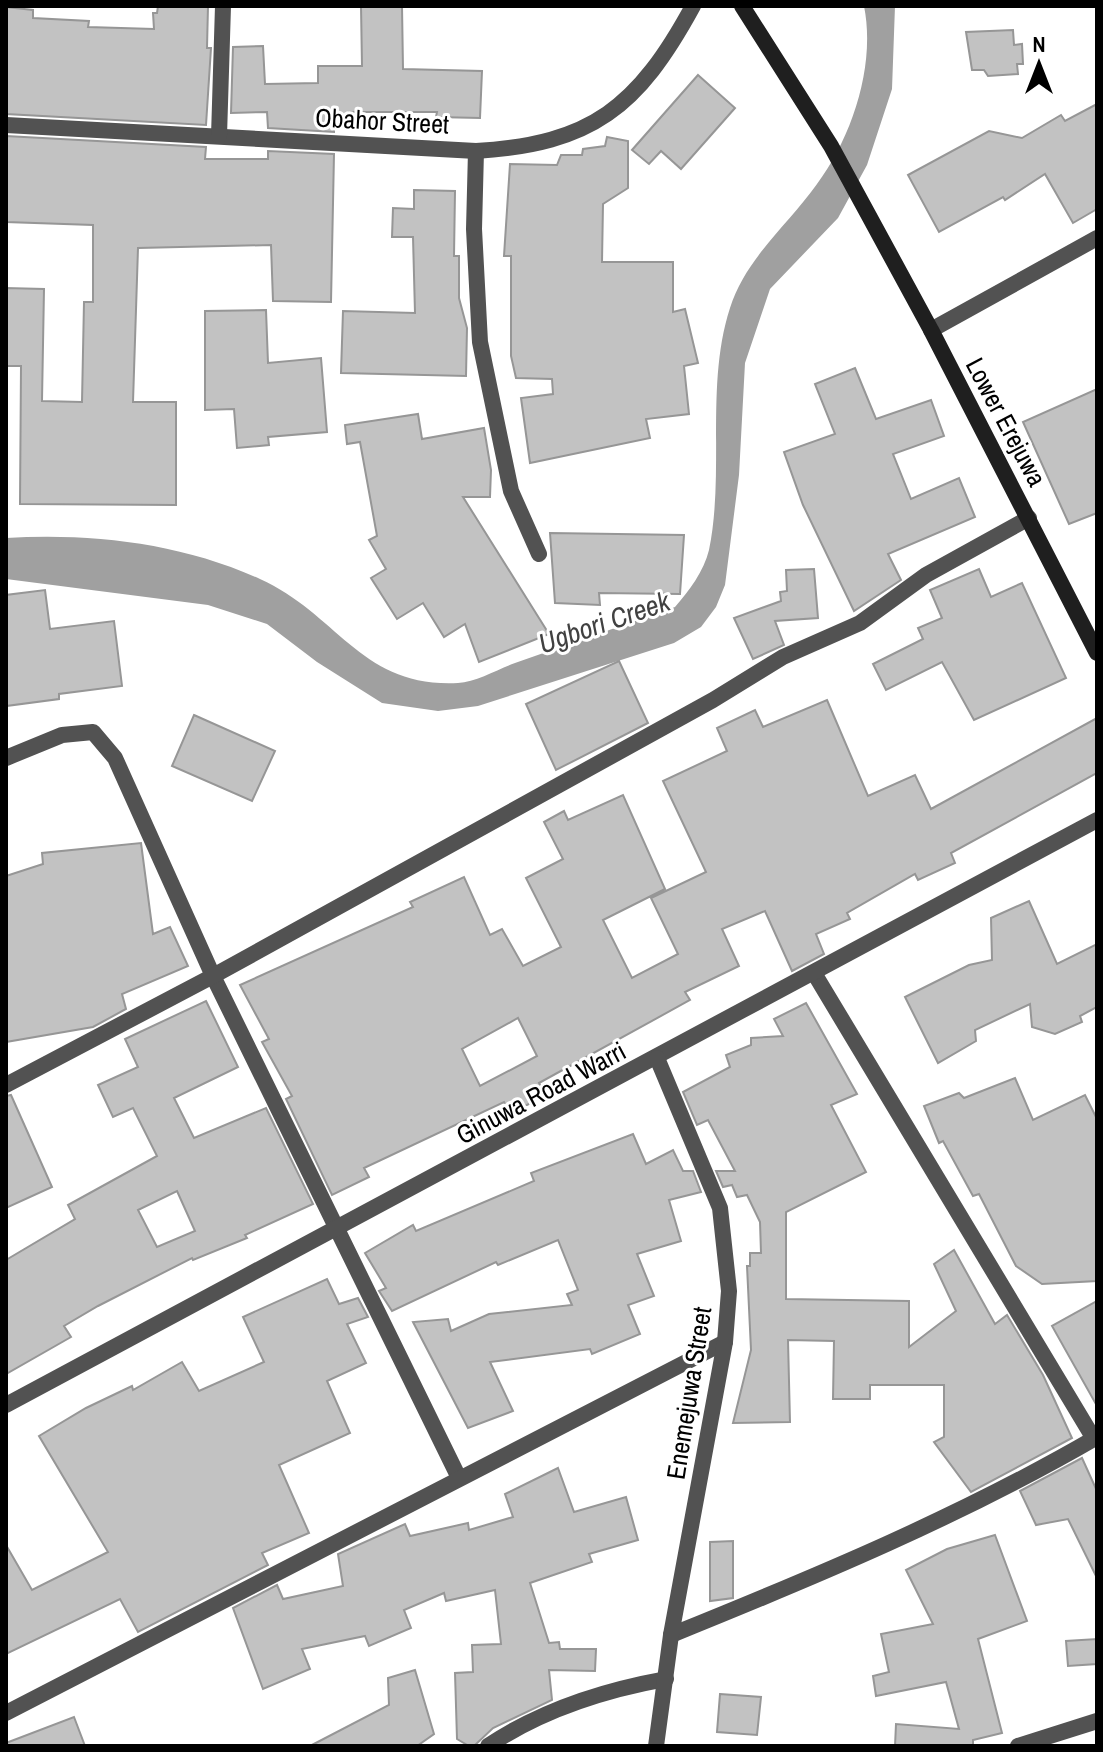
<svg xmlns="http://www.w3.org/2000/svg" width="1103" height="1752" font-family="'Archivo Narrow',sans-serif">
  <rect width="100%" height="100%" fill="#fff"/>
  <path fill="#a0a0a0" d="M864,6H895L892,89L867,165L838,218L770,289L745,363L739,475L725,585L716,607L701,627L674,643L478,706L438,711L382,703L317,662L267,624L208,605L6,579V538C93,533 180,543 260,579C338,614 361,688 458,683C476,682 498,669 515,663C568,644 622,626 675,607C689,591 704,571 709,550C725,472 705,385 730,308C746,258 787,226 817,184C852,137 876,65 864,6Z"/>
  <g fill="#c2c2c2" stroke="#969696" stroke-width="2" fill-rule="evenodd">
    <path d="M158,6H208L207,48H211L206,125L6,114V7L33,10V18L89,21L88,27L154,29L153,13H157Z"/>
    <path d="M361,6H402L403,69L482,71L480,118L436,117L437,112H349L350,128H334V132L268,128L267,112L231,113L233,47L263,46L265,84L318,83V66H362Z"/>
    <path d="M1013,30L1014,45L1022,44L1023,64H1017L1018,74L988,76L984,70H972L966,32Z"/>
    <path d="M698,75L735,108L681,169L661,151L649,164L632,150Z"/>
    <path d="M1097,104V209L1073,223L1045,174L1005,200L1003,197L939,232L908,175L989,131L1022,138L1061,115L1065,121Z"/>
    <path d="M6,136L206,147L205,159H268V151L334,154L331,302L273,301L271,245L138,248L133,402H176V505L20,504L21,366H6V288L44,289L42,401L82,402L84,302H93V225L6,222Z"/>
    <path d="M607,137L628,141V188L603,204L602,262H673V312L685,309L698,363L684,366L689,414L646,419L650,438L530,463L521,398L553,394L552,379L516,378L511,356V256H504L510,164L557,165L561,155H582L583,149L605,146Z"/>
    <path d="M414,190L455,191L454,256H459V298L467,328L466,376L341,373L343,311L415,313L413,237H392L393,208L414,209Z"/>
    <path d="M266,310L268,363L321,358L327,432L268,437L269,445L237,448L234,409L205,410V311Z"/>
    <path d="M855,368L876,419L931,400L944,436L893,454L911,499L959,478L975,517L888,554L901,580L854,611L803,505L784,452L835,434L815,384Z"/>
    <path d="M1097,389V513L1069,524L1023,422Z"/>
    <path d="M418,414L422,439L484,428L491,470L490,497H463L549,634L479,662L465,624L444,637L423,603L397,619L371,578L386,569L369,540L377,536L360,442L347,444L345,425Z"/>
    <path d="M550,533L684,535L680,594L599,593L600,605L555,603Z"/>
    <path d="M814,569L818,618L775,621L784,645L753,659L734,618L781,601L780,592L787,591L786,570Z"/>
    <path d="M979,569L991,597L1022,583L1066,678L974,720L942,662L886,690L873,664L923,639L918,628L942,618L930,590Z"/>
    <path d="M45,590L50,629L114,621L122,686L59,694V699L6,706V595Z"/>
    <path d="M619,661L648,723L556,770L526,704Z"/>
    <path d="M827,700L868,796L915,775L931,809L1097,718V773L951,853L955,863L918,880L915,874L847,913L850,919L816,934L824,954L792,971L765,911L722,929L739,966L685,992L690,1000L539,1083L546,1095L510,1114L504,1102L364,1168L369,1177L332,1195L286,1099L292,1096L262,1042L269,1039L240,985L413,907L410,902L464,877L490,935L502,929L523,966L561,947L526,878L563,859L544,822L564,811L568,820L623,795L665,889L603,920L632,978L678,954L651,898L706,872L663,781L727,751L717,728L755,710L763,727ZM518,1018L537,1056L480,1086L462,1049Z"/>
    <path d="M194,715L275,751L252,801L172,766Z"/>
    <path d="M141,843L153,934L170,927L188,966L122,994L126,1009L93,1027L6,1042V876L43,864L42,853Z"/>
    <path d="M1029,901L1057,964L1097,944V1007L1080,1016L1082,1022L1055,1034L1032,1027L1030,1004L975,1030L976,1041L938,1063L905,997L969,965L992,960L991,918Z"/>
    <path d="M206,1001L238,1067L174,1098L194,1138L266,1108L313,1204L245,1235L247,1238L193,1260L192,1258L98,1306L64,1326L71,1337L6,1374V1260L75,1219L68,1205L157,1156L133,1108L113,1117L98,1085L138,1067L125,1039ZM177,1191L195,1231L157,1247L138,1210Z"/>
    <path d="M806,1003L857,1094L831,1105L866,1172L786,1212V1299L909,1301V1347L956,1311L934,1264L954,1250L995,1324L1007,1315L1043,1375L1072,1438L971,1492L934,1442L944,1437V1385H870V1399H833L834,1341L788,1340L790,1422L733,1423L751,1350L747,1266H750V1253H761L760,1222L747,1195L737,1197L732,1185L723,1187L716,1171H735L708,1120L697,1125L683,1092L730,1067L726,1055L751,1045V1038L783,1036L774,1019Z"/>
    <path d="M1015,1078L1033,1120L1085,1095L1097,1119V1281L1042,1284L1016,1266L979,1194L973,1196L943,1141L939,1143L924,1106L959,1093L964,1098Z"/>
    <path d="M11,1095L52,1187L6,1208V1096Z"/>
    <path d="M633,1134L646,1164L673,1150L683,1171H693L701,1192L669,1200L681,1241L637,1254L654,1296L628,1305L640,1334L592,1354L590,1349L490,1362L513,1411L468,1428L413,1322L448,1319L451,1331L489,1314L572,1305L567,1294L578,1290L558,1240L498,1265L496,1262L392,1311L379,1291L386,1288L365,1253L413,1225L416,1231L534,1181L531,1173Z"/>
    <path d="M327,1279L339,1304L358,1298L368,1317L347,1324L366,1363L327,1381L350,1433L279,1465L309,1533L262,1553L268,1565L138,1632L120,1599L6,1654V1545L32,1590L108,1552L39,1436L86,1408L132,1386L133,1390L182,1362L199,1391L264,1362L243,1317Z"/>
    <path d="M1097,1301V1406L1052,1326Z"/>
    <path d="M1082,1458L1097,1491V1578L1068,1519L1036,1525L1020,1491Z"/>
    <path d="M558,1468L574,1512L626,1497L638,1540L589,1554L592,1562L530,1583L549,1643L559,1642L560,1649H596L595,1671L549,1670L552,1700L493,1728L474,1746H469L457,1739L455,1673L473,1672L472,1645L501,1644L495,1590L446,1601L444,1593L404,1610L411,1628L369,1646L365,1636L302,1649L310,1669L263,1689L233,1608L277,1585L283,1599L343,1586L338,1554L405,1524L410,1536L468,1523L469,1530L513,1517L505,1494Z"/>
    <path d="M995,1535L1027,1621L978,1639L1002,1733L973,1740V1746H895L896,1724L959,1729L946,1682L876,1696L873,1676L889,1672L881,1634L933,1624L906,1570L947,1549Z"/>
    <path d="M733,1541V1598L710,1601V1542Z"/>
    <path d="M1097,1639V1664L1068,1666L1066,1641Z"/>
    <path d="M415,1670L434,1734L417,1746H310L389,1705L388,1678Z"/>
    <path d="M720,1694L761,1697L757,1735L717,1732Z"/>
    <path d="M74,1717L85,1746H6V1743Z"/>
  </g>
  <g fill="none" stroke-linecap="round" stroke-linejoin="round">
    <g stroke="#525252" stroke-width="16">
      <path d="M6,125L476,151C592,144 638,107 693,6"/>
      <path d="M219,136L223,6"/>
      <path d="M476,151L474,229L480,342L511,491L539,554"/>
      <path d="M931,330L1097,238"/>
      <path d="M6,758L62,735L93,732L115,758L213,976L459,1478"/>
      <path d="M814,973L1094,1439"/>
      <path d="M6,1085L213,976L713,700L783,657L860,623L926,575L1029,518"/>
      <path d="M6,1405L1097,820"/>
      <path d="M671,1635C817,1576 961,1516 1097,1437"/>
      <path d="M6,1713L725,1342"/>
      <path d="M488,1746C540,1711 605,1690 666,1679"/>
      <path d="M656,1746L671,1635L725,1342L729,1291L720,1208L657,1058"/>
      <path d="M1018,1746L1097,1721"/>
    </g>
    <path stroke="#1f1f1f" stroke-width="16" d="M742,6L831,146L931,330L1097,653"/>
  </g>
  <g text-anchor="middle" stroke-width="6" stroke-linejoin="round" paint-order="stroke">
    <g font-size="26" fill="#000" stroke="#fff">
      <text transform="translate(382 121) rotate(3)" y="9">Obahor Street</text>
      <text transform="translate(1006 422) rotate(62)" y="9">Lower Erejuwa</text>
      <text transform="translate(541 1093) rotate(-28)" y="9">Ginuwa Road Warri</text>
      <text transform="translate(689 1393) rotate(-81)" y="9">Enemejuwa Street</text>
    </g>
    <g font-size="28" font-style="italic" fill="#414141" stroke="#fff">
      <text transform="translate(604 622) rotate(-19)" y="10">Ugbori Creek</text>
    </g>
  </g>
  <rect width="1103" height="1752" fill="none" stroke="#000000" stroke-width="16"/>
  <g transform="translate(1039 64)" stroke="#ffffff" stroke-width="6" paint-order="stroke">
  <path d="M0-6L14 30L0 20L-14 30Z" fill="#000000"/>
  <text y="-12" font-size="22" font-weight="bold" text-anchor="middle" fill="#000000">N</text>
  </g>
</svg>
